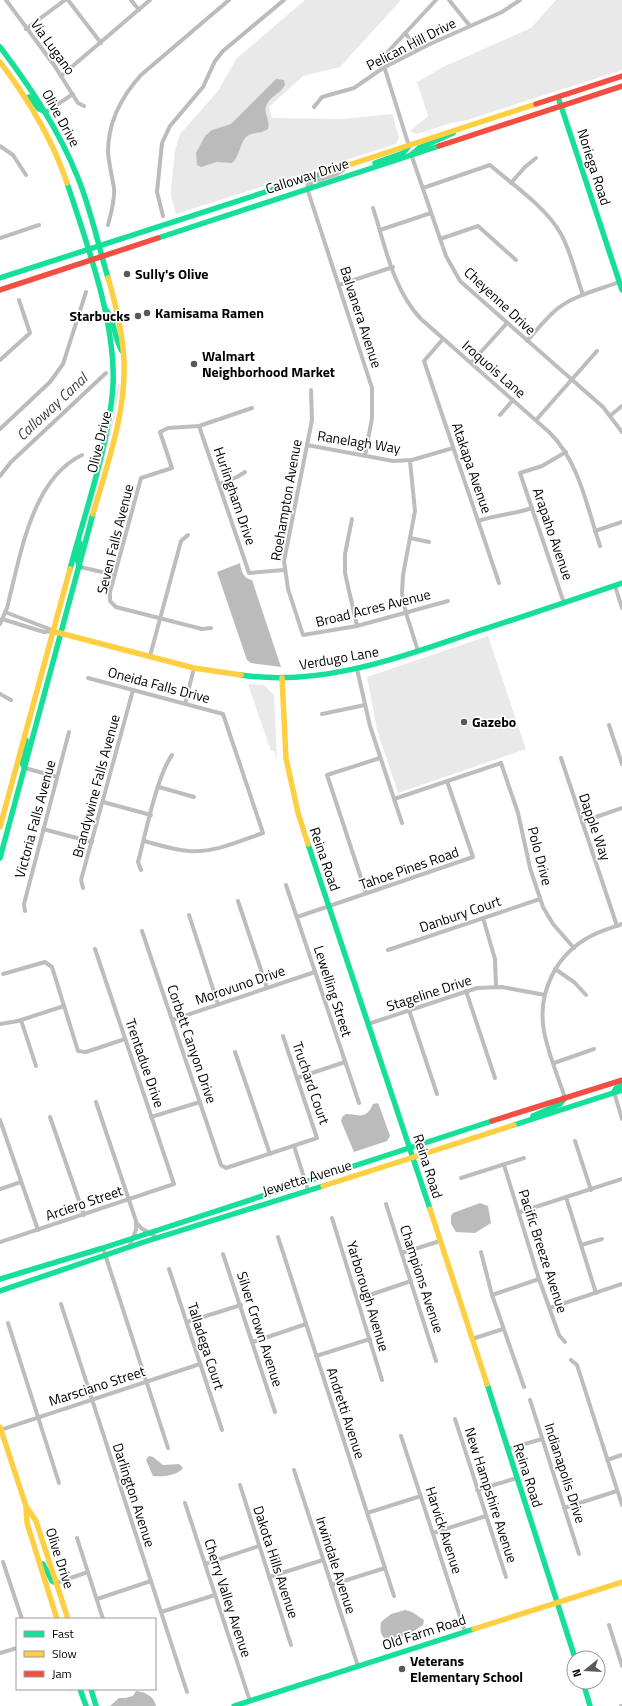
<svg xmlns="http://www.w3.org/2000/svg" width="622" height="1706" font-family="'Titillium Web',sans-serif">
  <rect width="100%" height="100%" fill="#fff"/>
  <g fill="#e9e9e9">
    <path d="M305,0H401L340,67L303,76L269,107L272,118L343,119L392,114L399,137L396,144L176,214L171,196V188L175,150L180,134L218,91L236,59Z"/>
    <path d="M556,0H622V70L467,120L451,123L417,134L410,131L428,116L417,82L443,67L531,28Z"/>
    <path d="M118,384H120L115,416L87,527L86,522L113,418Z"/>
    <path d="M488,636L526,749L398,793L377,730L367,677Z"/>
    <path d="M248,684L264,685L274,695L277,760L274,751H271Z"/>
  </g>
  <g fill="#bbb">
    <path d="M276,79L284,80L285,85C281,93 271,96 267,104C262,113 271,120 268,129C261,134 252,132 246,137C239,145 240,156 232,163L217,162L201,167L197,165L196,153L205,136L212,130L231,124Z"/>
    <path d="M240,563C241,571 244,579 252,580L281,667L251,663L247,660L217,572Z"/>
    <path d="M377,1103L379,1105L390,1136L387,1141L354,1152L341,1121L342,1117L346,1114C360,1114 365,1121 373,1104Z"/>
    <path d="M480,1203L488,1206L491,1223L475,1233L456,1232L451,1224V1216L453,1213Z"/>
    <path d="M149,1456L153,1457L163,1465L179,1464L183,1468C177,1476 162,1477 153,1476L146,1460Z"/>
    <path d="M405,1610L412,1612L424,1620L423,1625L406,1636L385,1639C380,1634 380,1629 381,1622L391,1614Z"/>
    <path d="M136,1691C145,1692 154,1696 156,1706H110L119,1698H125L133,1696Z"/>
  </g>
  <g fill="none" stroke-linecap="round" stroke-linejoin="round">
    <g stroke="#bbb" stroke-width="4">
      <path d="M163,216L157,192L162,143L170,126L203,87L215,61L223,51L284,0"/>
      <path d="M108,225C111,213 115,201 114,188C112,176 109,164 108,152C108,121 122,96 141,75L229,0"/>
      <path d="M0,429L50,382L63,364L86,292"/>
      <path d="M0,476L11,462L106,373"/>
    </g>
    <g stroke="#bdbdbd" stroke-width="4">
      <path d="M6,0L54,65L78,103L84,106"/>
      <path d="M68,0L101,43"/>
      <path d="M131,0L139,10"/>
      <path d="M449,0L470,26"/>
      <path d="M26,29L65,0"/>
      <path d="M405,33L418,50"/>
      <path d="M61,76L150,0"/>
      <path d="M314,107L322,97L354,88L383,68L430,44L502,12L520,0"/>
      <path d="M46,112L73,94"/>
      <path d="M0,146L13,155L26,175"/>
      <path d="M409,146L383,63L385,55L436,0"/>
      <path d="M411,154L446,256L460,281L603,407L622,432"/>
      <path d="M348,167L337,174L308,184L307,188L372,388V418L365,456"/>
      <path d="M511,183L525,167L536,158"/>
      <path d="M423,188L490,165C513,185 546,207 561,234C571,252 576,275 583,295"/>
      <path d="M373,208C385,245 393,290 421,319L549,432C579,461 587,507 600,546"/>
      <path d="M380,230L431,213"/>
      <path d="M0,238L39,225"/>
      <path d="M440,239L478,226L516,260"/>
      <path d="M339,285L393,267"/>
      <path d="M443,339L424,361L499,583"/>
      <path d="M527,341C537,330 546,318 557,309C575,295 598,290 619,282"/>
      <path d="M0,360L30,333L19,300"/>
      <path d="M471,363L507,323"/>
      <path d="M311,390L312,420L284,561L288,589L303,635L357,626L448,601"/>
      <path d="M500,415L513,400"/>
      <path d="M611,415L622,406"/>
      <path d="M536,420L597,351"/>
      <path d="M199,426L249,573L284,570"/>
      <path d="M307,445L393,461L412,460L453,448"/>
      <path d="M410,461L415,511L403,575L402,593L406,613L418,651"/>
      <path d="M219,484L237,477L245,472"/>
      <path d="M352,519L345,554V573L357,626"/>
      <path d="M478,521C496,515 514,514 532,508"/>
      <path d="M595,531L622,522"/>
      <path d="M410,538L429,542"/>
      <path d="M80,567L115,575"/>
      <path d="M615,586L622,608"/>
      <path d="M564,603L520,473L542,466L566,452"/>
      <path d="M5,612L52,630"/>
      <path d="M2,619L44,632L52,631"/>
      <path d="M0,624L7,608C20,558 31,479 82,455"/>
      <path d="M211,628L202,629L116,607L110,601V592L141,478L172,468L160,432L168,428L199,426L252,408"/>
      <path d="M150,656L181,541L188,535"/>
      <path d="M357,669L370,726L402,823"/>
      <path d="M88,678L223,714L263,833C240,841 214,853 189,851C174,850 159,845 144,841"/>
      <path d="M0,694L11,700"/>
      <path d="M185,704L194,668"/>
      <path d="M322,714L365,705"/>
      <path d="M609,725L622,764"/>
      <path d="M561,758L617,926"/>
      <path d="M25,768L57,777"/>
      <path d="M159,787L194,797"/>
      <path d="M394,799L501,763L518,813L530,868L543,907L553,924L574,948"/>
      <path d="M103,802L151,815"/>
      <path d="M582,822L622,808"/>
      <path d="M43,829L92,842"/>
      <path d="M141,870L138,862C146,833 156,778 172,755"/>
      <path d="M286,885L359,1103"/>
      <path d="M83,888L81,880L133,690"/>
      <path d="M366,893L327,775L380,758"/>
      <path d="M238,901L267,988"/>
      <path d="M25,911L24,904L69,732"/>
      <path d="M189,915L218,1004"/>
      <path d="M297,917L473,857L447,781"/>
      <path d="M483,918L495,959L496,986"/>
      <path d="M142,931L221,1165L226,1168L317,1138L283,1036"/>
      <path d="M388,950L540,899"/>
      <path d="M555,969L574,982L586,995"/>
      <path d="M3,974L45,962L52,967L78,1051L86,1052L125,1039"/>
      <path d="M466,991L495,1078"/>
      <path d="M409,1010L437,1094"/>
      <path d="M21,1020L36,1066"/>
      <path d="M172,1020L315,972"/>
      <path d="M0,1024L18,1021L64,1006"/>
      <path d="M368,1024L477,988L502,987L545,995"/>
      <path d="M235,1052L270,1154"/>
      <path d="M554,1063L594,1049"/>
      <path d="M297,1078L345,1062"/>
      <path d="M614,1092L622,1119"/>
      <path d="M565,1098C558,1076 548,1054 544,1031C537,993 556,954 591,936C600,931 611,928 622,924"/>
      <path d="M96,1102L136,1221V1230L129,1247"/>
      <path d="M50,1117L84,1215"/>
      <path d="M151,1117L200,1102"/>
      <path d="M0,1120L38,1230"/>
      <path d="M575,1141L591,1190"/>
      <path d="M294,1146L308,1190"/>
      <path d="M504,1165L539,1279L559,1335L565,1342"/>
      <path d="M461,1178L524,1158"/>
      <path d="M0,1189L21,1182"/>
      <path d="M566,1197L596,1293"/>
      <path d="M386,1204L436,1361"/>
      <path d="M520,1212L622,1179"/>
      <path d="M332,1218L382,1380"/>
      <path d="M136,1222L141,1228L158,1238"/>
      <path d="M278,1237L394,1596"/>
      <path d="M0,1242L174,1184L95,949"/>
      <path d="M581,1245L602,1239"/>
      <path d="M103,1248L168,1448"/>
      <path d="M481,1252L492,1295L524,1387"/>
      <path d="M402,1253L440,1241"/>
      <path d="M223,1254L275,1412"/>
      <path d="M169,1269L222,1430"/>
      <path d="M492,1295L539,1279"/>
      <path d="M358,1299L411,1281"/>
      <path d="M61,1304L187,1692"/>
      <path d="M550,1308L622,1284"/>
      <path d="M187,1322L241,1305"/>
      <path d="M8,1323L59,1483"/>
      <path d="M472,1339L503,1329"/>
      <path d="M253,1342L306,1324"/>
      <path d="M316,1356L370,1339"/>
      <path d="M571,1360L577,1365L622,1505"/>
      <path d="M530,1400L579,1554"/>
      <path d="M455,1419L506,1577"/>
      <path d="M0,1430L200,1364"/>
      <path d="M401,1436L465,1632"/>
      <path d="M507,1449L542,1439"/>
      <path d="M607,1460L622,1455"/>
      <path d="M294,1470L358,1666"/>
      <path d="M240,1485L291,1645"/>
      <path d="M477,1490L517,1478"/>
      <path d="M185,1503L250,1701"/>
      <path d="M564,1508L617,1491"/>
      <path d="M367,1513L421,1496"/>
      <path d="M433,1533L486,1516"/>
      <path d="M77,1538L103,1619"/>
      <path d="M3,1562L22,1619"/>
      <path d="M205,1564L259,1546"/>
      <path d="M269,1577L323,1560"/>
      <path d="M56,1583L88,1572"/>
      <path d="M331,1585L385,1568"/>
      <path d="M97,1599L151,1581"/>
      <path d="M161,1612L215,1595"/>
      <path d="M609,1625L622,1666"/>
      <path d="M0,1653L17,1648"/>
      <path d="M621,1706H622"/>
    </g>
    <g stroke="#16e098" stroke-width="5.5">
      <path d="M0,47C31,88 59,130 78,178C91,210 98,244 108,278"/>
      <path d="M29,97L39,109L46,112"/>
      <path d="M558,97L622,290"/>
      <path d="M412,154L419,148L453,133"/>
      <path d="M375,163L403,153L409,146"/>
      <path d="M67,183C87,244 116,322 113,386C109,445 85,512 70,569"/>
      <path d="M158,238L439,146"/>
      <path d="M0,278L321,174"/>
      <path d="M107,311C115,323 114,338 122,351"/>
      <path d="M80,543L77,559L80,567"/>
      <path d="M241,675C321,687 397,658 472,633C522,617 572,600 622,583"/>
      <path d="M25,768L22,763L26,740"/>
      <path d="M308,844L430,1209"/>
      <path d="M0,858L93,514"/>
      <path d="M614,1092L616,1088L622,1085"/>
      <path d="M533,1116L560,1104L565,1098"/>
      <path d="M514,1125L622,1090"/>
      <path d="M0,1279L103,1248L492,1121"/>
      <path d="M0,1291L144,1242L323,1186"/>
      <path d="M487,1384L575,1658"/>
      <path d="M43,1564L52,1581L56,1583"/>
      <path d="M583,1682L590,1706"/>
      <path d="M80,1689L86,1706"/>
      <path d="M91,1689L96,1706"/>
      <path d="M234,1706L474,1629"/>
    </g>
    <g stroke="#ffcf43" stroke-width="5.5">
      <path d="M0,62C28,99 52,138 67,183"/>
      <path d="M321,174L536,104"/>
      <path d="M93,514C107,465 126,413 124,362C123,333 116,305 108,278"/>
      <path d="M52,631L194,668L241,675"/>
      <path d="M282,678L286,758L298,813L308,844"/>
      <path d="M0,827L70,569"/>
      <path d="M323,1186L514,1125"/>
      <path d="M430,1209L487,1384"/>
      <path d="M0,1427L26,1506L36,1521L68,1619"/>
      <path d="M26,1508L27,1523L57,1619"/>
      <path d="M474,1629L622,1582"/>
    </g>
    <g stroke="#f24e42" stroke-width="5.5">
      <path d="M536,104L622,76"/>
      <path d="M439,146L622,86"/>
      <path d="M0,290L158,238"/>
      <path d="M492,1121L622,1080"/>
    </g>
  </g>
  <g fill="#595959" stroke="#fff" stroke-width="1.5">
    <circle cx="127" cy="274" r="4"/>
    <circle cx="147" cy="313" r="4"/>
    <circle cx="138" cy="316" r="4"/>
    <circle cx="194" cy="364" r="4"/>
    <circle cx="464" cy="722" r="4"/>
    <circle cx="402" cy="1669" r="4"/>
  </g>
  <g text-anchor="middle" stroke-width="3.5" stroke-linejoin="round" paint-order="stroke">
    <g font-size="14" fill="#000" stroke="#fff">
      <text transform="translate(411 44) rotate(-27)" y="5">Pelican Hill Drive</text>
      <text transform="translate(53 47) rotate(54)" y="5">Via Lugano</text>
      <text transform="translate(61 118) rotate(61)" y="5">Olive Drive</text>
      <text transform="translate(594 167) rotate(72)" y="5">Noriega Road</text>
      <text transform="translate(307 176) rotate(-18)" y="5">Calloway Drive</text>
      <text transform="translate(500 301) rotate(43)" y="5">Cheyenne Drive</text>
      <text transform="translate(361 317) rotate(72)" y="5">Balvanera Avenue</text>
      <text transform="translate(494 369) rotate(41)" y="5">Iroquois Lane</text>
      <text transform="translate(99 442) rotate(-76)" y="5">Olive Drive</text>
      <text transform="translate(359 442) rotate(9)" y="5">Ranelagh Way</text>
      <text transform="translate(472 468) rotate(71)" y="5">Atakapa Avenue</text>
      <text transform="translate(235 496) rotate(71)" y="5">Hurlingham Drive</text>
      <text transform="translate(286 500) rotate(-80)" y="5">Roehampton Avenue</text>
      <text transform="translate(553 534) rotate(71)" y="5">Arapaho Avenue</text>
      <text transform="translate(115 539) rotate(-76)" y="5">Seven Falls Avenue</text>
      <text transform="translate(373 608) rotate(-14)" y="5">Broad Acres Avenue</text>
      <text transform="translate(339 658) rotate(-10)" y="5">Verdugo Lane</text>
      <text transform="translate(159 685) rotate(15)" y="5">Oneida Falls Drive</text>
      <text transform="translate(96 786) rotate(-75)" y="5">Brandywine Falls Avenue</text>
      <text transform="translate(35 819) rotate(-75)" y="5">Victoria Falls Avenue</text>
      <text transform="translate(595 827) rotate(71)" y="5">Dapple Way</text>
      <text transform="translate(540 856) rotate(75)" y="5">Polo Drive</text>
      <text transform="translate(325 859) rotate(71)" y="5">Reina Road</text>
      <text transform="translate(409 868) rotate(-19)" y="5">Tahoe Pines Road</text>
      <text transform="translate(460 914) rotate(-19)" y="5">Danbury Court</text>
      <text transform="translate(240 985) rotate(-19)" y="5">Morovuno Drive</text>
      <text transform="translate(333 991) rotate(72)" y="5">Lewelling Street</text>
      <text transform="translate(429 993) rotate(-18)" y="5">Stageline Drive</text>
      <text transform="translate(192 1044) rotate(71)" y="5">Corbett Canyon Drive</text>
      <text transform="translate(145 1063) rotate(71)" y="5">Trentadue Drive</text>
      <text transform="translate(311 1083) rotate(71)" y="5">Truchard Court</text>
      <text transform="translate(428 1166) rotate(72)" y="5">Reina Road</text>
      <text transform="translate(307 1178) rotate(-17)" y="5">Jewetta Avenue</text>
      <text transform="translate(84 1203) rotate(-19)" y="5">Arciero Street</text>
      <text transform="translate(543 1251) rotate(72)" y="5">Pacific Breeze Avenue</text>
      <text transform="translate(422 1279) rotate(72)" y="5">Champions Avenue</text>
      <text transform="translate(368 1296) rotate(73)" y="5">Yarborough Avenue</text>
      <text transform="translate(260 1329) rotate(72)" y="5">Silver Crown Avenue</text>
      <text transform="translate(206 1346) rotate(72)" y="5">Talladega Court</text>
      <text transform="translate(97 1386) rotate(-18)" y="5">Marsciano Street</text>
      <text transform="translate(346 1413) rotate(72)" y="5">Andretti Avenue</text>
      <text transform="translate(565 1473) rotate(72)" y="5">Indianapolis Drive</text>
      <text transform="translate(528 1475) rotate(72)" y="5">Reina Road</text>
      <text transform="translate(134 1495) rotate(72)" y="5">Darlington Avenue</text>
      <text transform="translate(491 1495) rotate(72)" y="5">New Hampshire Avenue</text>
      <text transform="translate(444 1530) rotate(72)" y="5">Harvick Avenue</text>
      <text transform="translate(60 1558) rotate(72)" y="5">Olive Drive</text>
      <text transform="translate(276 1562) rotate(72)" y="5">Dakota Hills Avenue</text>
      <text transform="translate(336 1565) rotate(72)" y="5">Irwindale Avenue</text>
      <text transform="translate(228 1598) rotate(72)" y="5">Cherry Valley Avenue</text>
      <text transform="translate(424 1632) rotate(-18)" y="5">Old Farm Road</text>
    </g>
    <g font-size="14" font-weight="bold" fill="#000" stroke="#fff" text-anchor="start">
      <text x="135" y="279">Sully's Olive</text>
      <text x="155" y="318">Kamisama Ramen</text>
      <text x="130" y="321" text-anchor="end">Starbucks</text>
      <text x="202" y="361">Walmart<tspan x="202" dy="16">Neighborhood Market</tspan></text>
      <text x="472" y="727">Gazebo</text>
      <text x="410" y="1666">Veterans<tspan x="410" dy="16">Elementary School</tspan></text>
    </g>
    <g font-size="15" font-style="italic" fill="#3f3f3f" stroke="#fff">
      <text transform="translate(52 407) rotate(-43)" y="5">Calloway Canal</text>
    </g>
  </g>
  <rect x="16" y="1618" width="140" height="72" fill="#ffffff" stroke="#999999"/>
  <rect x="24" y="1631" width="20" height="6" fill="#16e098" stroke="#999999"/>
  <text x="52" y="1638" font-size="12" fill="#000000">Fast</text>
  <rect x="24" y="1651" width="20" height="6" fill="#ffcf43" stroke="#999999"/>
  <text x="52" y="1658" font-size="12" fill="#000000">Slow</text>
  <rect x="24" y="1671" width="20" height="6" fill="#f24e42" stroke="#999999"/>
  <text x="52" y="1678" font-size="12" fill="#000000">Jam</text>
  <g transform="translate(586 1670) rotate(252)"><circle r="19" fill="#ffffff" stroke="#999999"/>
  <path d="M0-3L7 15L0 10L-7 15Z" fill="#595959"/>
  <text y="-6" font-size="11" font-weight="bold" text-anchor="middle" fill="#000000">N</text>
  </g>
</svg>
